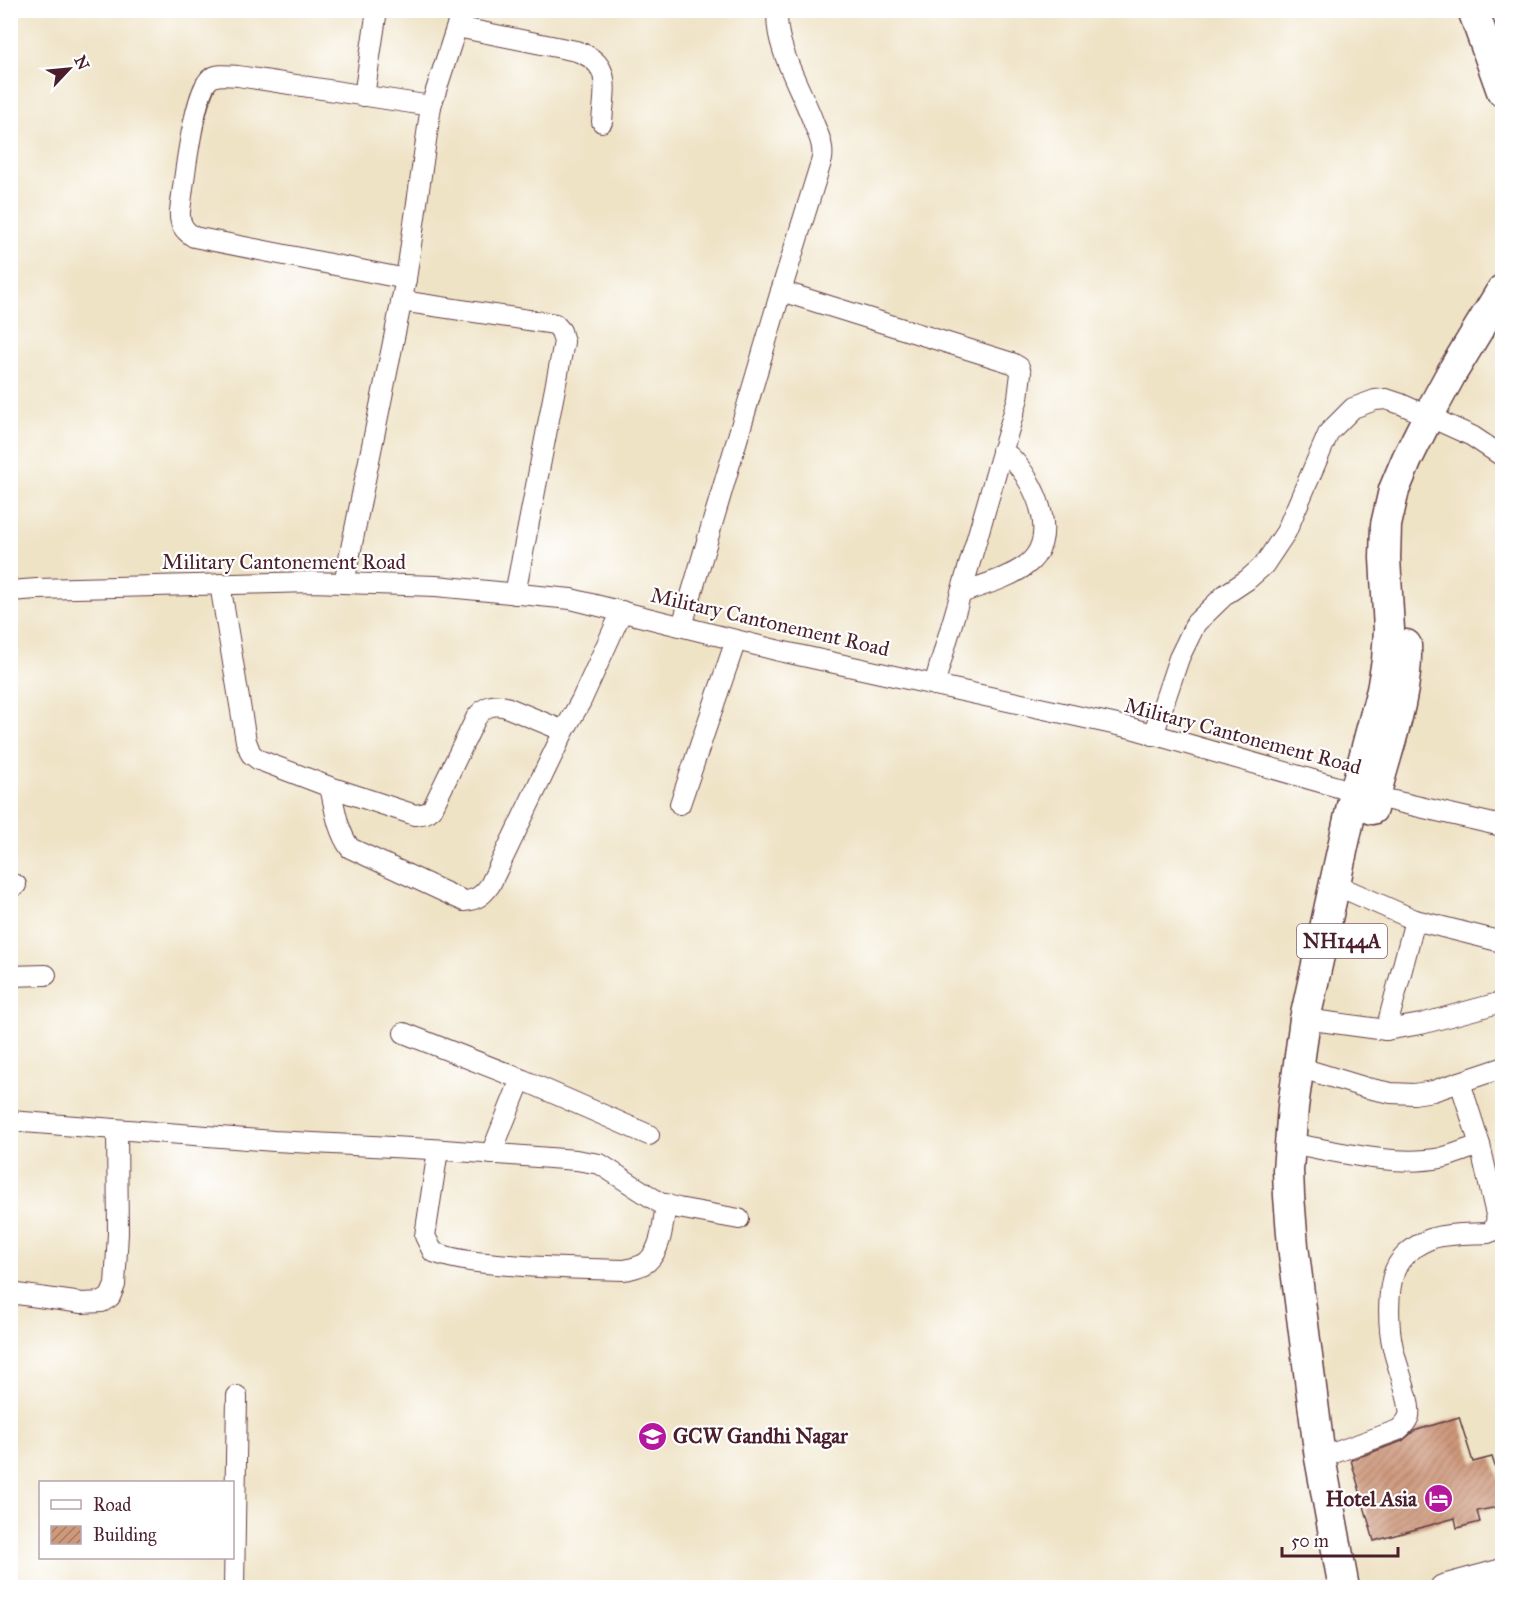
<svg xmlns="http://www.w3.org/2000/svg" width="1513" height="1598" font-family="'IM FELL Great Primer',serif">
  <defs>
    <pattern id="building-hatch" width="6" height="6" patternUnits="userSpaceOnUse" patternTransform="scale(1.5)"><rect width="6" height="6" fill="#ce987b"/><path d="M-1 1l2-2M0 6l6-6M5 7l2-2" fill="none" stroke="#a97b65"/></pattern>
  </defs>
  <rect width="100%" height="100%" fill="#fff"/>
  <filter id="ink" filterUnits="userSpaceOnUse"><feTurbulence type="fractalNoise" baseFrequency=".0167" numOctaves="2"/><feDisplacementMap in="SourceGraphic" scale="12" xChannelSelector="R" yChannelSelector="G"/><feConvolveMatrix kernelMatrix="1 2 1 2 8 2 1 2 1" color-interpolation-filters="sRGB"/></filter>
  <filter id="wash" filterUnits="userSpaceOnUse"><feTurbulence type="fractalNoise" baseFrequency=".008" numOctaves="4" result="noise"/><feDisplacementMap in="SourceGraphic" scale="24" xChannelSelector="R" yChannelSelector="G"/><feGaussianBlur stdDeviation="1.35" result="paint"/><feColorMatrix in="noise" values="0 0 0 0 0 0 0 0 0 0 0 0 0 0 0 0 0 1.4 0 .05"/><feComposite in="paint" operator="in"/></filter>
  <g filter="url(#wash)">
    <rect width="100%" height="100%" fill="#efe3c6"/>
    <g id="blocks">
      <path fill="url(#building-hatch)" d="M1459,1417L1473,1462L1492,1457L1503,1490V1506L1477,1511L1480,1522L1457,1528L1455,1518L1374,1541L1351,1460L1402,1441L1414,1431Z"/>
    </g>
  </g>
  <g filter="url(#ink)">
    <use href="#blocks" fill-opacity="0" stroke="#633c42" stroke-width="1.5"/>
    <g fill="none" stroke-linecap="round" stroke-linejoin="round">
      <defs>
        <g id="minor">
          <path d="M457,27L576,51C614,63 604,90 602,122"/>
          <path d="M364,96L377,10"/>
          <path d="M406,279L194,237C183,230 179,223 180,211C183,188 194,89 211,78C219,73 229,76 238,76L431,106L462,10"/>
          <path d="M781,291L1012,363L1019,367L1021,373L1018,398L934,685"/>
          <path d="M401,301L555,324L561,331L564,342L515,594"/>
          <path d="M344,583L406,279L431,106"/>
          <path d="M220,584L246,741L251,754L259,760L330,787L415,815C422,814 427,814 432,809L476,718C484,707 492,703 506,707L564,731"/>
          <path d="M10,591L37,589L311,582L436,586L571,599L780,651L1131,728L1355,792L1502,826"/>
          <path d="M961,593C982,585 1007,579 1025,566C1060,541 1038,489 1016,463C1012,458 1007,454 1002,450"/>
          <path d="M682,626L781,291L822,159C824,146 819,136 814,124C803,92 772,43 778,10"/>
          <path d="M1153,735L1179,658L1196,623L1226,594L1247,580L1264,565L1286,532L1329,432L1353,408L1375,400L1386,399L1401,404L1472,436L1502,456"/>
          <path d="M330,787C335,808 337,830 350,848L464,901C477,900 483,895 490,885L564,731L581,701L622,611"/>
          <path d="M680,804L736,640"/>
          <path d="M10,884L16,885"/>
          <path d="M1336,885L1415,920L1502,942"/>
          <path d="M10,976L46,975"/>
          <path d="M1305,1019L1386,1030L1421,1024L1502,1002"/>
          <path d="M1386,1030L1415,920"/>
          <path d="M404,1033L521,1079L649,1135"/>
          <path d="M1298,1067L1367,1088L1391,1093L1414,1094L1433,1091L1502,1068"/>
          <path d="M10,1121L274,1141L431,1149L576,1160L600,1164L660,1203L678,1208L739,1219"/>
          <path d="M1289,1143C1336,1151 1394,1167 1441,1158C1454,1155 1467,1149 1480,1145L1460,1082"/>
          <path d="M438,1150L425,1236L433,1252C457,1261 484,1263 510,1265C548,1268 586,1269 625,1270C632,1268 641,1267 647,1262C662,1249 663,1223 666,1204"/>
          <path d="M491,1154L521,1079"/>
          <path d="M10,1293L82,1303L102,1302L110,1297L115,1285L118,1233L117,1130"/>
          <path d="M1334,1453L1398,1430C1403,1426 1407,1422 1409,1416C1412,1403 1396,1364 1393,1348C1388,1327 1387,1290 1395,1270C1401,1255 1418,1243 1433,1238C1451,1233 1470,1234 1488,1233L1493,1231L1497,1219L1480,1145"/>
          <path d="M234,1588L237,1396"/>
        </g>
        <path id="major" d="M1443,1588L1502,1572"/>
        <g id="highway">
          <path d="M1473,10L1502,91"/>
          <path d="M1372,809C1384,754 1408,702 1406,645"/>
          <path d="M1344,1588L1320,1458L1293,1246L1289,1196L1288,1170L1293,1107L1305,1019L1355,792L1382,690L1387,661L1389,630L1385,558L1386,525L1394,490L1407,459L1432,409L1451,374L1502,290"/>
        </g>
      </defs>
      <use href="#minor" stroke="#633c42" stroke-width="22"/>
      <use href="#major" stroke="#633c42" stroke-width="28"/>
      <use href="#highway" stroke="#633c42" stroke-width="33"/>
      <use href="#minor" stroke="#fff" stroke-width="20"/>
      <use href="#major" stroke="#fff" stroke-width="26"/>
      <use href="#highway" stroke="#fff" stroke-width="30"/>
    </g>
  </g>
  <defs>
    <symbol id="university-disc" viewBox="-11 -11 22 22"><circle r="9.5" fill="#b5179e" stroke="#fff"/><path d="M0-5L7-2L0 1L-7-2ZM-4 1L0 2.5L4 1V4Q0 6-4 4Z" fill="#fff"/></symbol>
    <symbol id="hotel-disc" viewBox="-11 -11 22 22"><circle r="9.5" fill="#b5179e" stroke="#fff"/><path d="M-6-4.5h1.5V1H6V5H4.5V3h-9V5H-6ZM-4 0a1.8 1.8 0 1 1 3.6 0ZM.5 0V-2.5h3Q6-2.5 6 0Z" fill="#fff"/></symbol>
  </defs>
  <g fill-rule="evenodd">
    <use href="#university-disc" x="636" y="1420" width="33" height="33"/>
    <use href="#hotel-disc" x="1422" y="1482" width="33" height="33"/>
  </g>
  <g text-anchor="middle" stroke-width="4.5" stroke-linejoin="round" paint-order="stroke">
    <rect fill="#fff" stroke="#80626b" stroke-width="1.5" x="1297" y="924" width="90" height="34" rx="4.5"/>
    <g font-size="20" font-weight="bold" fill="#4a1f2b">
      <text x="1342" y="948">NH144A</text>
    </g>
    <g font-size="21" fill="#4a1f2b" stroke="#fff">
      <text x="284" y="569">Military Cantonement Road</text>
      <text transform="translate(770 622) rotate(13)" y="7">Military Cantonement Road</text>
      <text transform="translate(1243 736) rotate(15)" y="7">Military Cantonement Road</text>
    </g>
    <g font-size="21" font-weight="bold" fill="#4a1f2b" stroke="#fff" text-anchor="start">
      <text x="673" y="1443">GCW Gandhi Nagar</text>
      <text x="1417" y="1506" text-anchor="end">Hotel Asia</text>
    </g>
  </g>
  <rect width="1513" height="1598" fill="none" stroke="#fff" stroke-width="36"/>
  <rect x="39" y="1481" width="195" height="78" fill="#ffffff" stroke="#b7a5aa" stroke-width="1.5"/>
  <rect x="51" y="1500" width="30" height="9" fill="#ffffff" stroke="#b7a5aa" stroke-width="1.5"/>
  <text x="93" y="1511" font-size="18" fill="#4a1f2b">Road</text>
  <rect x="51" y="1526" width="30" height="18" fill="url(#building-hatch)" stroke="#b7a5aa" stroke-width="1.5"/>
  <text x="93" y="1541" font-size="18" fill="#4a1f2b">Building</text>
  <g transform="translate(69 69) rotate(64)" stroke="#ffffff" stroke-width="4.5" paint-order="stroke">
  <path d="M0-4.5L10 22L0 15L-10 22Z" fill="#4a1f2b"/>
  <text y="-9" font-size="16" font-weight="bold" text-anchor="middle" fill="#4a1f2b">N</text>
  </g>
  <path d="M1282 1547v9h116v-9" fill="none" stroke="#4a1f2b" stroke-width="3"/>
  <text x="1291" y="1547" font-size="18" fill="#4a1f2b" stroke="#ffffff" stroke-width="4.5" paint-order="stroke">50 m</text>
</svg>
